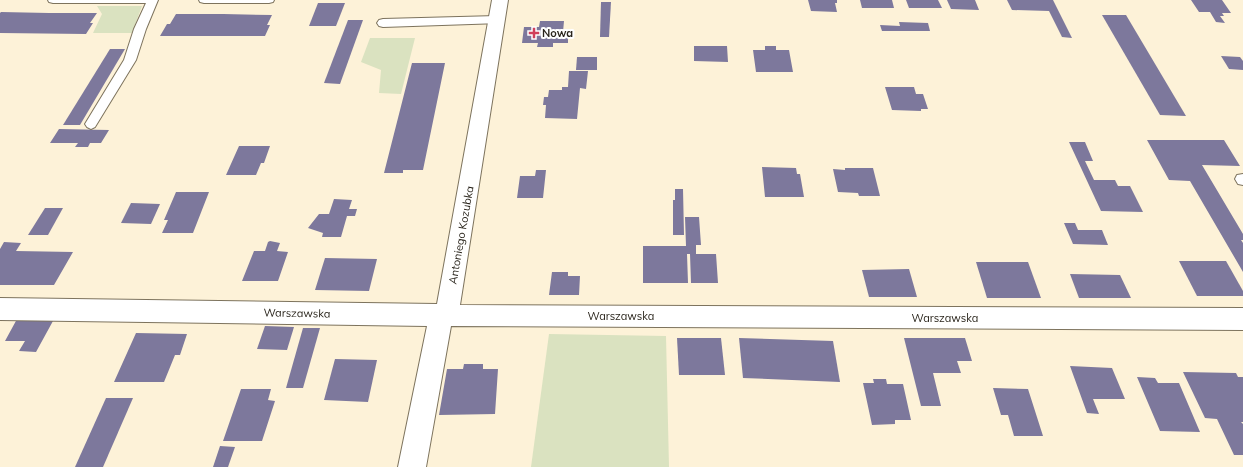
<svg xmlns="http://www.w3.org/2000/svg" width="1243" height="467" font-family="Mulish,sans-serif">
  <rect width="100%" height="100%" fill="#fdf2d8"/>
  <g fill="#dae2c0">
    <path d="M97,6H142L132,33H93L102,14Z"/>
    <path d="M370,38H415L401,94L379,93L381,70L361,62Z"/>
    <path d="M549,334L666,336L669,467H531Z"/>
  </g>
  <g fill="#7d789c">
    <path d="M808,0H837V3H835L837,12L811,11Z"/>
    <path d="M860,0H892L894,8H862Z"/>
    <path d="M906,0H938L942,8H909Z"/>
    <path d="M947,0H975L979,10L951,9Z"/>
    <path d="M1007,0H1053L1072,38L1062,37L1049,11L1012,10Z"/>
    <path d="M1191,0H1222L1231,13H1222L1224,16H1220L1225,23L1216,22L1210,12H1199Z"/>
    <path d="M601,2H611L609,37H600Z"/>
    <path d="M318,3H345L336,26H309Z"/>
    <path d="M1,12L49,13H97L90,23H93L86,34L0,33V13Z"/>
    <path d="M176,14H223L272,15L267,25H270L265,36H160L167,24H170Z"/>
    <path d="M1102,15H1126L1186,116L1160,115Z"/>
    <path d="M348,20H363L340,84L324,83Z"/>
    <path d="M540,21H564L563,32L568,33V43H553V47H537L538,43H522L524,27H539Z"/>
    <path d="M899,22L928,23L930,31H882L880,25L900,26Z"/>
    <path d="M694,46H727L728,62L694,61Z"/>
    <path d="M765,46H776V50H789L793,72H756L753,50H765Z"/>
    <path d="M110,49H125L80,125H63Z"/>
    <path d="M1221,56L1240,57L1243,61V70L1229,69Z"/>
    <path d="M577,57H597V70H576Z"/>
    <path d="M412,63H445L423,170H403V173H384Z"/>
    <path d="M569,71H588L586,89L580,88L577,119L545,118L546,105H543L544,97H548L549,90H562V87H568Z"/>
    <path d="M885,87H914L916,94H923L928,109H921V111L892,110Z"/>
    <path d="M59,129L109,130L101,143H90L88,147H75L78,143H50Z"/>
    <path d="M1147,140H1224L1240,166L1202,165L1243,234V240H1241L1243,243V272L1190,181L1169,180Z"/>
    <path d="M1069,142H1085L1093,161H1085L1094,180H1115L1118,186H1130L1143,212L1101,211Z"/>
    <path d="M239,146H270L264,163H261L256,175H226Z"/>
    <path d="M762,167L796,168L797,174H800L804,197H765Z"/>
    <path d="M845,168H873L880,196H859L858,193L838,192L833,169L845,170Z"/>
    <path d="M536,170H546L543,198H517L520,176H535Z"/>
    <path d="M675,189H683L684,235H673V200H675Z"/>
    <path d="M176,192H209L193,233H162L168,220H164Z"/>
    <path d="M334,199L352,200L349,209H357L355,216H347L341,237H322L323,233L308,228L319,214H329Z"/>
    <path d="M131,203L160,204L151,224L121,223Z"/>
    <path d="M45,208H63L48,235H28Z"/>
    <path d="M685,217H699L701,245H696V254H716L718,283H691L690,254H687L688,283H643V246H686Z"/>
    <path d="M1064,223H1075L1078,230H1102L1108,245L1073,244Z"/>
    <path d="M270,241L280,243L277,251L288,252L278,281H242L254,251H265L268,242Z"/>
    <path d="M4,242L21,243L16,251L73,252L54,285H0V249Z"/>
    <path d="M325,258L377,259L369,291L315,290Z"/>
    <path d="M1179,261H1226L1243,291V296H1197Z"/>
    <path d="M976,262H1028L1041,298H987Z"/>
    <path d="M909,269L917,297H869L862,270Z"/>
    <path d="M552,272H568V276H580L579,295H549Z"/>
    <path d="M1070,274L1120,275L1131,298H1079Z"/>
    <path d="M17,319L53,321L36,352L19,351L25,341H5Z"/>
    <path d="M265,326L294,327L287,350L257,349Z"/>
    <path d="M303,328H320L303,388H286Z"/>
    <path d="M136,333L187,334L180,355H175L164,382H114Z"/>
    <path d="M677,338H721L725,375H679Z"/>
    <path d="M739,338L833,341L840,382L743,378Z"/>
    <path d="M904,338H965L972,361H957L961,373H933L941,406H921Z"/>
    <path d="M335,359L377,360L368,402L324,400Z"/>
    <path d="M464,364H483V369H498L495,414L439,415L447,369H463Z"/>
    <path d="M1070,366L1112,368L1125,399H1093L1099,414L1087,413Z"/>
    <path d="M1183,372L1236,373L1238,377H1243V422H1241L1243,424V455H1234L1217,419L1205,418Z"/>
    <path d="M1137,377L1155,378L1158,383H1179L1200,432L1160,431Z"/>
    <path d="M873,379H886L887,384H903L911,420H895V424L872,425L863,383H874Z"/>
    <path d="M993,388L1028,389L1043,436H1014L1008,415H1001Z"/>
    <path d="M241,389H271L268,400L275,401L262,441H223Z"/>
    <path d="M106,398H133L103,467H75Z"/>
    <path d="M220,446L235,447L228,467H213Z"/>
  </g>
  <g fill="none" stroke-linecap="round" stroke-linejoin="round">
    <defs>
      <g id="service">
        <path d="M48,0H158L146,29L136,60L95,127L91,129L87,127L85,124L124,60L134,29L146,3H53L49,2Z"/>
        <path d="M199,0H274L273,2L269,3H204L200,2Z"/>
        <path d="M497,16L501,17L503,20L501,23L383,27L379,26L377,23L379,20L383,19Z"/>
        <path d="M1243,174V185L1238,184L1235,179L1237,175Z"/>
      </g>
      <path id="minor" d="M492,0H508L460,305L1243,308V330L451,326L426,467H398L427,326L0,320V298L437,304Z"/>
    </defs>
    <use href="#service" stroke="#7d735d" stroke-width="2"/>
    <use href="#minor" stroke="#7d735d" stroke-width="2"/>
    <use href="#service" fill="#fff" fill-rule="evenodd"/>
    <use href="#minor" fill="#fff" fill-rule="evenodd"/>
  </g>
  <path fill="#d0405b" stroke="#fff" stroke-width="1.5" d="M532 27h4v4h4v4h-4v4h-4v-4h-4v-4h4z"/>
  <g text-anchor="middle" stroke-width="4" stroke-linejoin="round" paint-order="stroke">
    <g font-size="11" font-weight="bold" fill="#2a251c" stroke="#fff" text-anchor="start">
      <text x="542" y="37">Nowa</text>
    </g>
    <g font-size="11" fill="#2a251c" stroke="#fff">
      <text transform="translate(461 235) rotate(-80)" y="4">Antoniego Kozubka</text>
      <text transform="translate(297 313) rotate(1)" y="4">Warszawska</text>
      <text x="621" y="320">Warszawska</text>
      <text x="945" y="322">Warszawska</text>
    </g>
  </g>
</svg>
